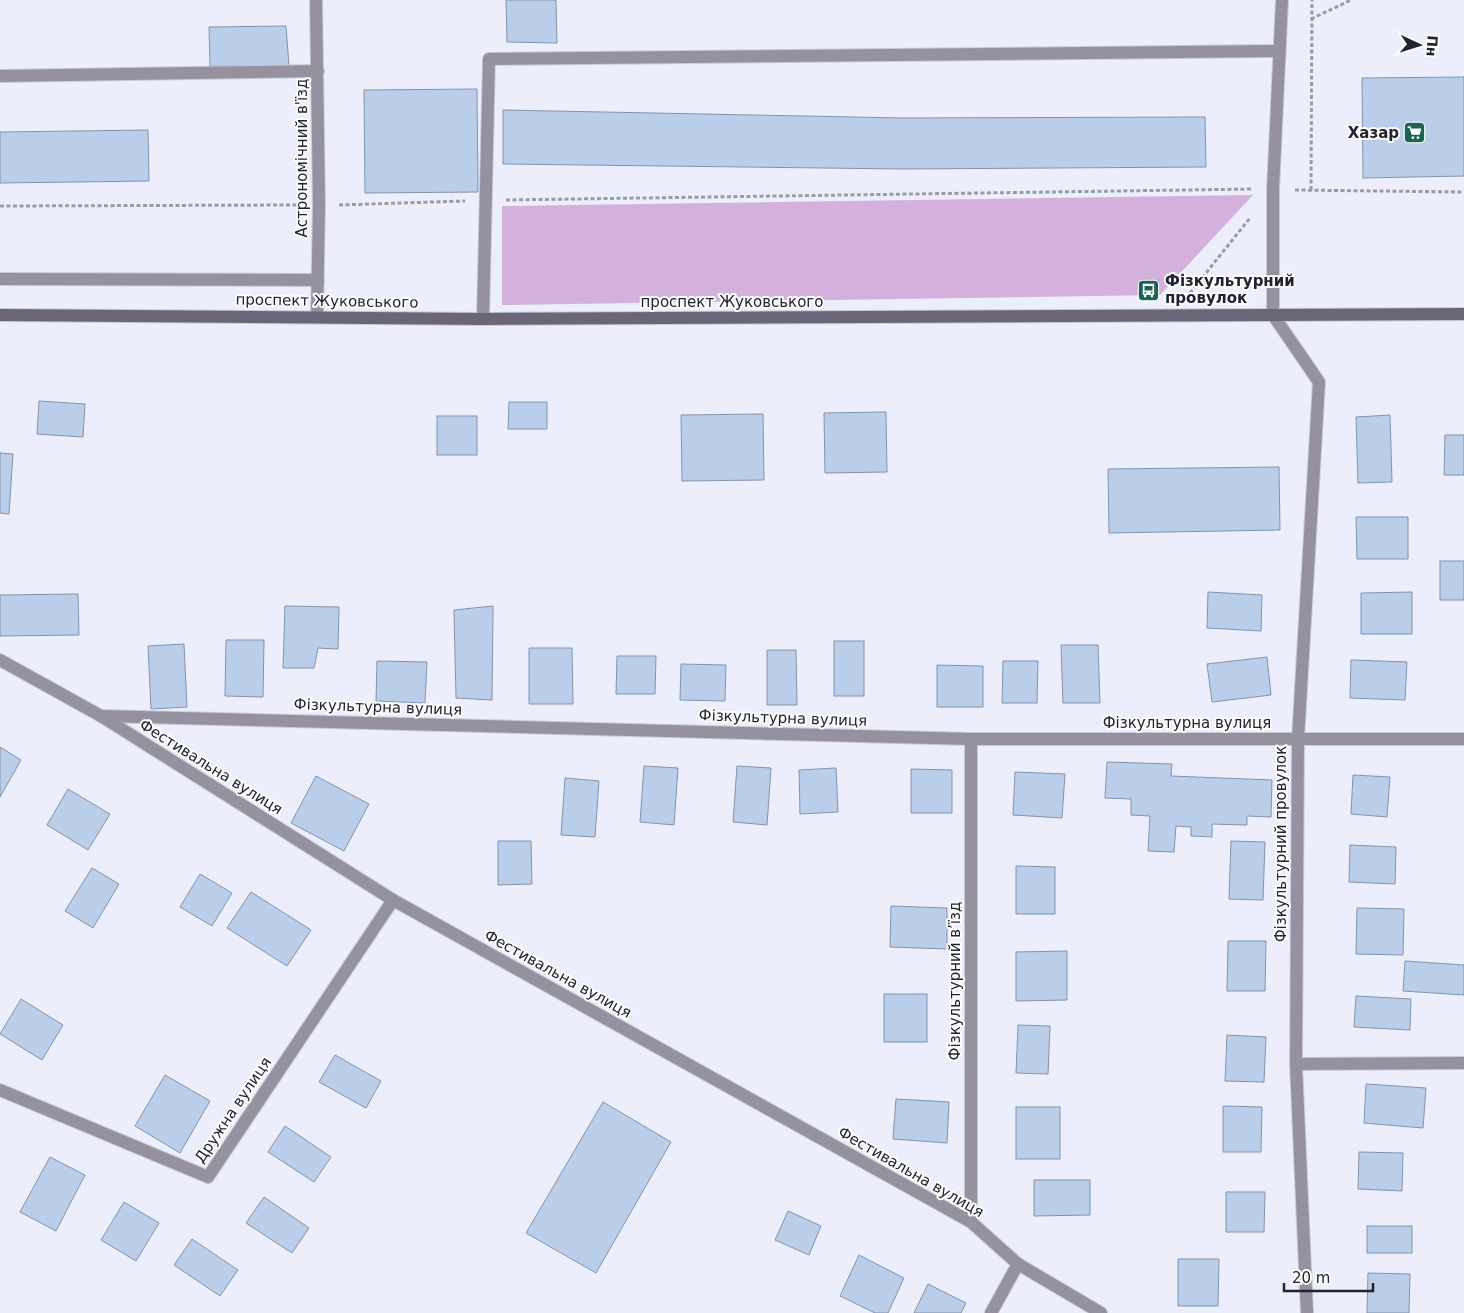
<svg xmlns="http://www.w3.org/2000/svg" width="1464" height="1313" font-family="'DejaVu Sans',sans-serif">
  <rect width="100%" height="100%" fill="#eceefb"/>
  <path fill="#d4b1dd" d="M1253,195L1160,295L502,305V206Z"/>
  <g fill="#bbcee9" stroke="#8293ad">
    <path d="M506,0H556L557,43L507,42Z"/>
    <path d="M286,26L289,66H210L209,27Z"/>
    <path d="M1464,77V176L1363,178L1362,78Z"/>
    <path d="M477,89L478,192L365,193L364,90Z"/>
    <path d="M503,110L903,118L1205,117L1206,167L903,169L503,164Z"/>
    <path d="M148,130L149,181L0,183V132Z"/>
    <path d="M39,401L85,404L83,437L37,434Z"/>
    <path d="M509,402H547V429H508Z"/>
    <path d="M886,412L887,472L825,473L824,413Z"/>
    <path d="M763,414L764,480L682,481L681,415Z"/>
    <path d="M1390,415L1392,482L1358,483L1356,417Z"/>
    <rect x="437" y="416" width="40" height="39"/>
    <path d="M1445,435H1464V475H1444Z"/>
    <path d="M0,453L13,454L9,514L0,513Z"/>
    <path d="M1279,467L1280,530L1109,533L1108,469Z"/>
    <path d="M1356,517H1408V559H1357Z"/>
    <rect x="1440" y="561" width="24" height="39"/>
    <path d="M1208,592L1262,595L1261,631L1207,628Z"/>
    <path d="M1412,592V634H1361V593Z"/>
    <path d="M78,594L79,635L0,636V595Z"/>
    <path d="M285,606L339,607L338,649L318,648L314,668H283Z"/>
    <path d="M493,606L492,700L456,698L454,610Z"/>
    <path d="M226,640H264L263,697L225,696Z"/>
    <rect x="834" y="641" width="30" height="55"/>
    <path d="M184,644L187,707L151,709L148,646Z"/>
    <path d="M1061,645H1098L1100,703H1063Z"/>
    <path d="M529,648H572L573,704H529Z"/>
    <path d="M767,650H796L797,705H767Z"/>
    <path d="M617,656H656L655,694H616Z"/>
    <path d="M1267,657L1271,695L1212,702L1207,664Z"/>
    <path d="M1351,660L1407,662L1405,700L1350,698Z"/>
    <path d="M377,661L427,662L425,703L376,701Z"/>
    <path d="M1003,661H1038L1037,703H1002Z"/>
    <path d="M681,664L726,665L725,701L680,700Z"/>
    <path d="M937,665L983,666V707H937Z"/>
    <path d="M0,747L21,760L0,797Z"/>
    <path d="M1107,762L1172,764L1171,776L1272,780L1271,817L1247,816V825L1212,824V837L1191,836V827L1176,826L1174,852L1148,851L1150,816L1131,815V799L1105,798Z"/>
    <path d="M644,766L678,768L674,825L640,822Z"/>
    <path d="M737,766L771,768L767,825L733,822Z"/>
    <path d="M836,768L838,812L800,814L799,770Z"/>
    <path d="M911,769L952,770V813H911Z"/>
    <path d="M1015,772L1065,774L1062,818L1013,815Z"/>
    <path d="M1353,775L1390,777L1387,817L1351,814Z"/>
    <path d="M316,776L369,804L344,851L291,823Z"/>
    <path d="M565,778L599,781L595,837L561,835Z"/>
    <path d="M68,789L110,814L88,850L47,825Z"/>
    <path d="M498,841H531L532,884L498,885Z"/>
    <path d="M1231,841L1265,842L1263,900L1229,899Z"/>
    <path d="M1350,845L1396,847L1395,884L1349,882Z"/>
    <path d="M1016,866L1055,867V914H1016Z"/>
    <path d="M92,868L119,884L93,928L65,911Z"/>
    <path d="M200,874L232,893L212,926L180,907Z"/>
    <path d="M251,892L311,930L287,966L227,928Z"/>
    <path d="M891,906L947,908V949L890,947Z"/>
    <path d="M1357,908L1404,909L1403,955L1356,954Z"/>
    <path d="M1228,941H1266L1265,991H1227Z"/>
    <path d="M1067,951V1000L1016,1001V952Z"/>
    <path d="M1405,961L1464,965V995L1403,991Z"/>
    <rect x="884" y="994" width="43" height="48"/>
    <path d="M1356,996L1411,999L1410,1030L1354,1027Z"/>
    <path d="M21,999L63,1025L42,1060L0,1034Z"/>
    <path d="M1018,1025L1050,1026L1048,1074L1016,1073Z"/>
    <path d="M1227,1035L1266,1037L1264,1082L1225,1081Z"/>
    <path d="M335,1055L381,1081L366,1108L319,1082Z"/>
    <path d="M165,1075L210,1101L180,1153L135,1126Z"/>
    <path d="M1366,1084L1426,1088L1423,1128L1364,1123Z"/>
    <path d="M896,1099L949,1102L947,1143L893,1139Z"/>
    <path d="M603,1102L671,1142L596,1273L526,1233Z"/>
    <path d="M1223,1106L1262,1107L1261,1152H1223Z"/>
    <rect x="1016" y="1107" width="44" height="52"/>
    <path d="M285,1126L331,1157L314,1182L268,1152Z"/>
    <path d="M1359,1152L1403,1153L1402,1191L1358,1189Z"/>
    <path d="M50,1157L85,1175L56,1231L20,1212Z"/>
    <path d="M1034,1180H1090V1215L1034,1216Z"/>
    <path d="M1226,1192H1265L1264,1232H1226Z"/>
    <path d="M264,1197L309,1228L292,1253L246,1223Z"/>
    <path d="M124,1202L159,1223L136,1261L101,1240Z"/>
    <path d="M788,1211L821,1226L809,1255L775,1240Z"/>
    <rect x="1367" y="1226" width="45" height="27"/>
    <path d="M192,1239L238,1270L220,1296L174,1265Z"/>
    <path d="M859,1255L904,1278L888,1313H875L840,1296Z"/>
    <path d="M1178,1259H1219L1218,1306H1178Z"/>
    <path d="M1368,1273L1410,1274L1409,1313H1367Z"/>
    <path d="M928,1284L966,1303L961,1313H914Z"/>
  </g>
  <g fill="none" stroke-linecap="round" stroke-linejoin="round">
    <defs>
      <g id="lane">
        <path d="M0,279L318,280"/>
        <path d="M483,319L489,59L1279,51"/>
      </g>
      <g id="street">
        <path d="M316,0L319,205L317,316"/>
        <path d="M1282,0L1273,189V315L1319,382L1298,739L1296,1064L1307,1313"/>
        <path d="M0,76L318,71"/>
        <path d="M0,660L101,716L393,900L971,1222L1018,1264L1101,1313"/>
        <path d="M101,716L971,739H1464"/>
        <path d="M1296,1064L1464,1063"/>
        <path d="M0,1090L208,1177L393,900"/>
        <path d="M971,1222V739"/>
        <path d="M991,1313L1018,1264"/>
      </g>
      <path id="secondary" d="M0,315L483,319L1464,314"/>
    </defs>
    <use href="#lane" stroke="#c8c9d6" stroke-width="14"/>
    <use href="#street" stroke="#c8c9d6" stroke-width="14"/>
    <use href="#secondary" stroke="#c8c9d6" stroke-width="14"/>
    <g stroke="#999ba7" stroke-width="3" stroke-dasharray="4 2.5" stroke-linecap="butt">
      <path d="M1311,19L1351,0"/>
      <path d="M1295,190L1464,192"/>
      <path d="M1311,190L1312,0"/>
      <path d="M506,200L1253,189"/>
      <path d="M339,205L465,201"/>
      <path d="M0,206L298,205"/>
      <path d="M1190,293L1250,218"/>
    </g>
    <use href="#lane" stroke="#95919e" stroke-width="12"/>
    <use href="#street" stroke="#95919e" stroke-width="12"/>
    <use href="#secondary" stroke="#6b6578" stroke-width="12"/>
  </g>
  <defs>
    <symbol id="supermarket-square" viewBox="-11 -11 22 22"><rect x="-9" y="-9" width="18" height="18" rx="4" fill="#1d6354" stroke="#fcfcfc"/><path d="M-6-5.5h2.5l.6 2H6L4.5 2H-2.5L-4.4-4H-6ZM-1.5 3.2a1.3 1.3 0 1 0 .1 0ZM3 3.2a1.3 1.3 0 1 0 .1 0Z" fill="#fff"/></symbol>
    <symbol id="bus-square" viewBox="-11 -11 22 22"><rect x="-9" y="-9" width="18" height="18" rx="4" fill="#1d6354" stroke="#fcfcfc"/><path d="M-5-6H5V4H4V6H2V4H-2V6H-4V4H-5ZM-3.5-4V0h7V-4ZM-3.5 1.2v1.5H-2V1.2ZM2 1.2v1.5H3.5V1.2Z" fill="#fff"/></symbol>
  </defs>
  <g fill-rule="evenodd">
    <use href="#supermarket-square" x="1402" y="120" width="25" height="25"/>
    <use href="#bus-square" x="1136" y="278" width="25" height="25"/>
  </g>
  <g text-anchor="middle" stroke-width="4" stroke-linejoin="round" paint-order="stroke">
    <g font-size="15" font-weight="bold" fill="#22232f" stroke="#fcfcfc" text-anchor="end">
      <text x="1399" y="138">Хазар</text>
      <text x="1165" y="286" text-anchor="start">Фізкультурний<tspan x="1165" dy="17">провулок</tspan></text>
    </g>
    <g font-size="15" fill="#22232f" stroke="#fcfcfc">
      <text transform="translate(302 158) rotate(-90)" y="5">Астрономічний в'їзд</text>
      <text transform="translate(327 301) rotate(1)" y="5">проспект Жуковського</text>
      <text x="732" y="307">проспект Жуковського</text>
      <text transform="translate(378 707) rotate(2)" y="5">Фізкультурна вулиця</text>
      <text transform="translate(783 718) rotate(2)" y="5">Фізкультурна вулиця</text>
      <text x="1187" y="728">Фізкультурна вулиця</text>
      <text transform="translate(211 767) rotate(32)" y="5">Фестивальна вулиця</text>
      <text transform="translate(1281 844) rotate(-90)" y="5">Фізкультурний провулок</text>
      <text transform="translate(558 974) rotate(29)" y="5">Фестивальна вулиця</text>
      <text transform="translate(955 981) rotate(-90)" y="5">Фізкультурний в’їзд</text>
      <text transform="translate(233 1110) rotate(-56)" y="5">Дружна вулиця</text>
      <text transform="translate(911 1172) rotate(30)" y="5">Фестивальна вулиця</text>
    </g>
  </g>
  <g transform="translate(1419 45) rotate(94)" stroke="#fcfcfc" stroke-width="4" paint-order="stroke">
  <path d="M0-4L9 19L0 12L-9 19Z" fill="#22232f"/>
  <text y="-8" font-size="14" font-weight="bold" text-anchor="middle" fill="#22232f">Пн</text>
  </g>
  <path d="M1284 1283v8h89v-8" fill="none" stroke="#22232f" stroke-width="2.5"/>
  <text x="1292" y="1283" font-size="15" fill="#22232f" stroke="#fcfcfc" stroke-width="4" paint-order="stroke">20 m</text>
</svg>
